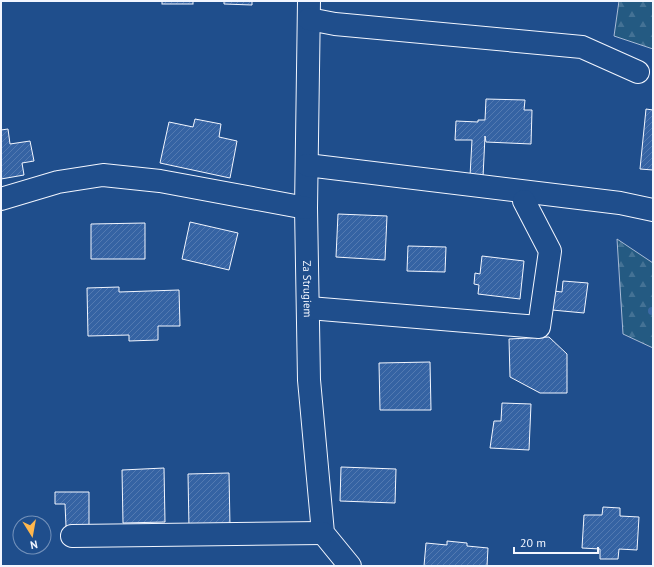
<svg xmlns="http://www.w3.org/2000/svg" width="654" height="567" font-family="'PT Sans',sans-serif">
  <defs>
    <pattern id="forest-firs" width="22" height="20" patternUnits="userSpaceOnUse"><rect width="22" height="20" fill="#245a82"/><path d="M5 1l3.5 6h-7zM16 11l3.5 6h-7z" fill="#447295"/></pattern>
    <pattern id="building-hatch" width="6" height="6" patternUnits="userSpaceOnUse"><rect width="6" height="6" fill="#3563a3"/><path d="M-1 1l2-2M0 6l6-6M5 7l2-2" fill="none" stroke="#537ab1"/></pattern>
  </defs>
  <rect width="100%" height="100%" fill="#1f4e8c"/>
  <g fill="url(#forest-firs)" stroke="#a8bbd7">
    <path d="M619,1H653V49L614,36Z"/>
    <path d="M617,239L653,263V348L623,334Z"/>
  </g>
  <g fill="none" stroke-linecap="round" stroke-linejoin="round">
    <path stroke="#3b69a3" stroke-width="8" d="M652,311H653"/>
  </g>
  <g fill="url(#building-hatch)" stroke="#f2f6ff">
    <rect x="162" y="1" width="31" height="3"/>
    <path d="M224,1H252V5L224,4Z"/>
    <path d="M486,99L525,100L524,110H532L531,144L486,142L485,136L483,177L470,176L472,140H455L456,121L478,122V120H485Z"/>
    <path d="M646,109L653,110V170L640,169Z"/>
    <path d="M195,119L221,124L219,137L237,141L230,178L160,163L169,122L193,127Z"/>
    <path d="M8,129L10,144L30,141L34,161L22,163L24,175L1,179V130Z"/>
    <path d="M338,214L387,216L385,260L336,257Z"/>
    <path d="M190,222L238,233L229,270L182,259Z"/>
    <path d="M145,223V259H91V224Z"/>
    <path d="M408,246L446,247L445,272L407,271Z"/>
    <path d="M482,256L524,261L520,299L478,294L479,285L474,284L475,273L480,274Z"/>
    <path d="M563,281L588,283L584,313L552,310L554,291L562,292Z"/>
    <path d="M119,287V292L179,290L180,326H158V340L129,341V335L88,336L87,288Z"/>
    <path d="M549,337L567,354V393H540L510,377L509,339Z"/>
    <path d="M430,362L431,410H380L379,363Z"/>
    <path d="M502,403L531,404L529,450L490,448L494,421H501Z"/>
    <path d="M341,467L396,469L395,503L340,501Z"/>
    <path d="M164,468L165,522L123,523L122,470Z"/>
    <path d="M229,473L230,527L189,528L188,474Z"/>
    <path d="M55,492H89V526H66L65,504H55Z"/>
    <path d="M603,507L620,508V516L639,517L637,550L619,549L618,559H600V549L582,548L584,515H602Z"/>
    <path d="M447,541L467,543V546L488,548L487,566H424L426,543L447,545Z"/>
  </g>
  <g fill="none" stroke-linecap="round" stroke-linejoin="round">
    <defs>
      <g id="minor">
        <path id="s1" d="M309,1L306,208L309,380L323,533L350,566"/>
        <path d="M309,19L335,24L582,47L638,72"/>
        <path d="M307,165L620,203L653,210"/>
        <path d="M1,199L58,182L103,175L160,181L306,208"/>
        <path d="M309,308L539,327L550,251L524,201"/>
        <path d="M72,536L323,533"/>
      </g>
    </defs>
    <use href="#minor" stroke="#f2f6ff" stroke-width="24"/>
    <use href="#minor" stroke="#1f4e8c" stroke-width="22"/>
  </g>
  <g text-anchor="middle" stroke-width="3" stroke-linejoin="round" paint-order="stroke">
    <g font-size="11" fill="#f2f6ff" stroke="#1f4e8c">
      <text dy="4" stroke="none"><textPath href="#s1" startOffset="288">Za Strugiem</textPath></text>
    </g>
  </g>
  <rect width="654" height="567" fill="none" stroke="#f2f6ff" stroke-width="4"/>
  <g transform="translate(32 535) rotate(169)"><circle r="19" fill="#1f4e8c" stroke="#7391ba"/>
  <path d="M0-3L7 15L0 10L-7 15Z" fill="#ffb74d"/>
  <text y="-6" font-size="11" font-weight="bold" text-anchor="middle" fill="#f2f6ff">N</text>
  </g>
  <path d="M514 547v6h84v-6" fill="none" stroke="#f2f6ff" stroke-width="2"/>
  <text x="520" y="547" font-size="12" fill="#f2f6ff" stroke="#1f4e8c" stroke-width="3" paint-order="stroke">20 m</text>
</svg>
